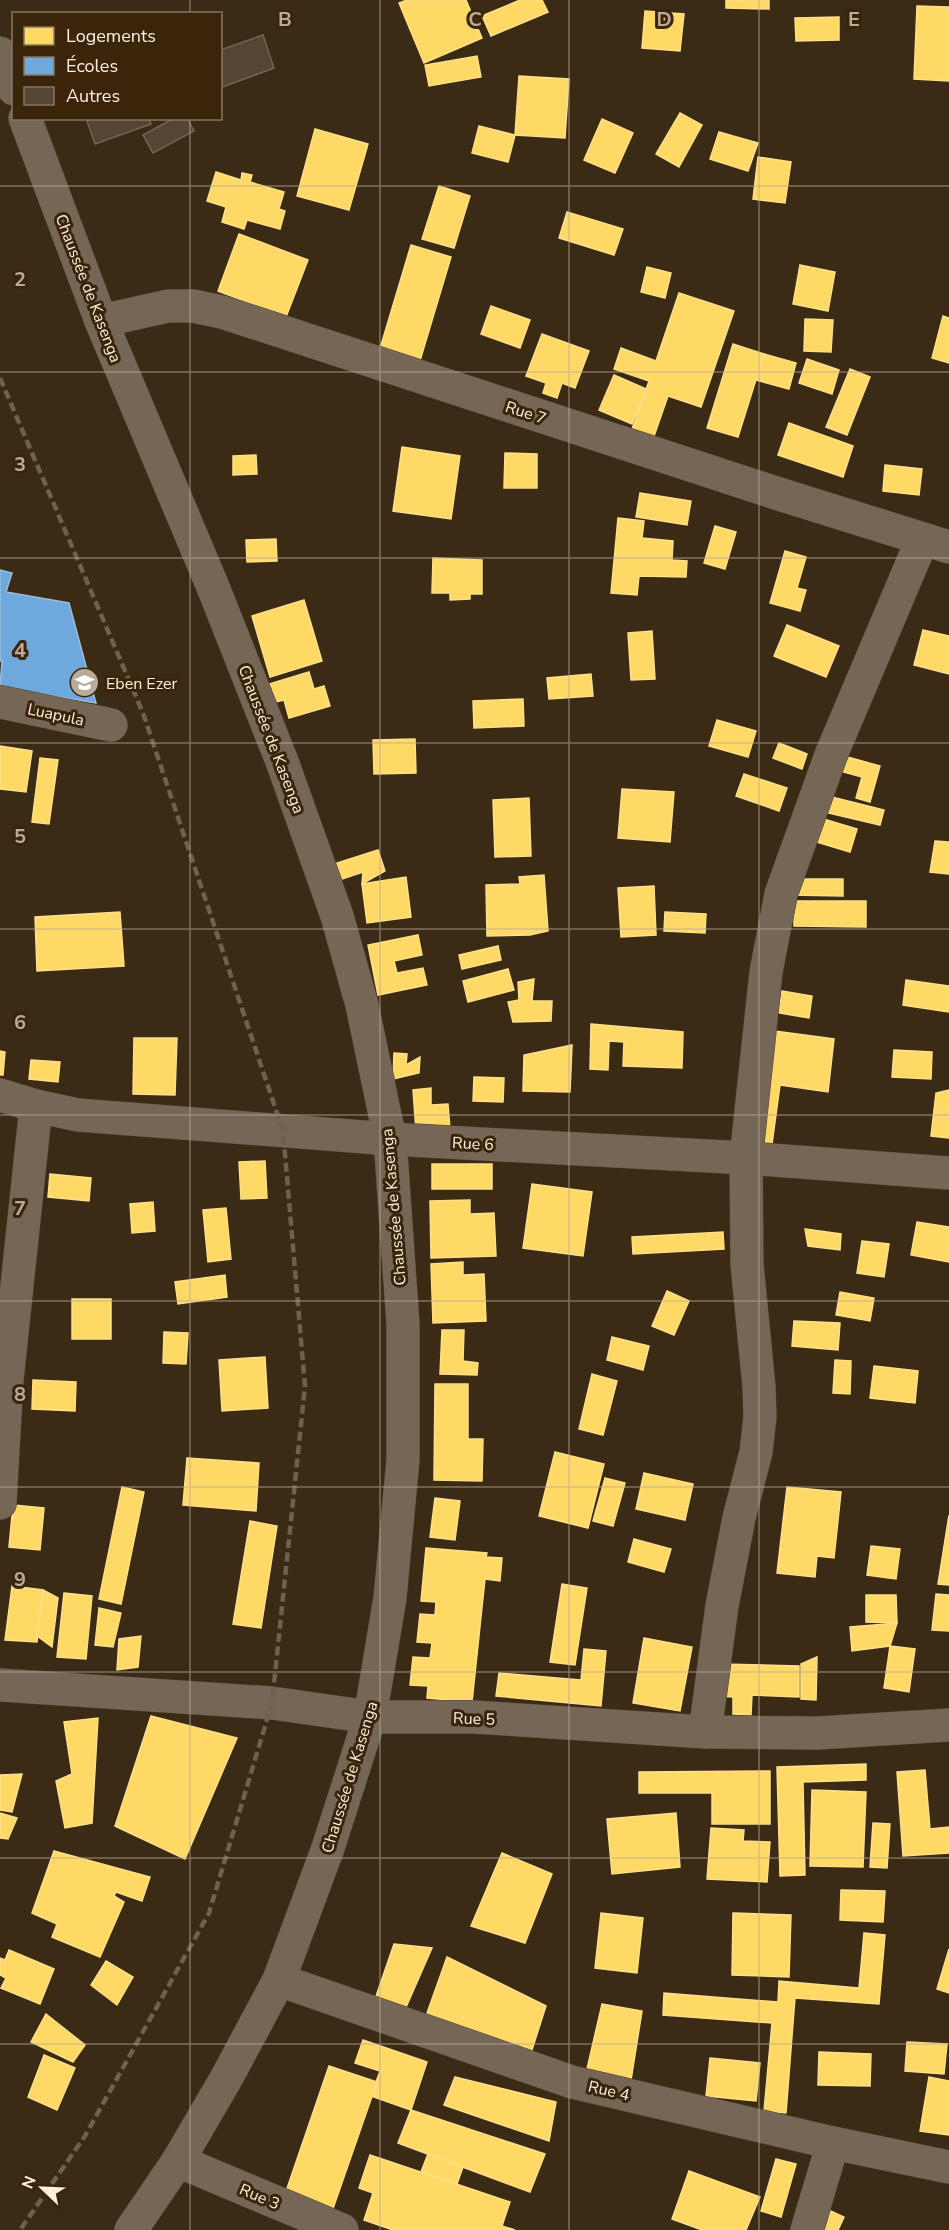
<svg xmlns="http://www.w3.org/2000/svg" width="949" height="2230" font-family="'Nunito Sans',sans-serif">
  <rect width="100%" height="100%" fill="#3b2a14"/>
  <g fill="#ffd966" stroke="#fee08b" stroke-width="1.5">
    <path d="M407,0H466L482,38L424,63L399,3Z"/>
    <path d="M520,0H542L548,12L491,36L482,16Z"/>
    <path d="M726,0H769V9L726,8Z"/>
    <path d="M917,6L949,7V81L914,79Z"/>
    <path d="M645,11L684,14L680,51L642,48Z"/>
    <path d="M839,17V40L796,41L795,18Z"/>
    <path d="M477,56L481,77L429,86L425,65Z"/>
    <path d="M519,76L569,79L565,138L515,135Z"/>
    <path d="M680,113L702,125L679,167L656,154Z"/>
    <path d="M602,119L633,133L615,173L584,160Z"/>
    <path d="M479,126L515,135L508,162L472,153Z"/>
    <path d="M315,129L368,144L349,210L297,196Z"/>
    <path d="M719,132L758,143L748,171L710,159Z"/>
    <path d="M758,157L791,162L785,203L753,199Z"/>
    <path d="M216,172L241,180L242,173L252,175L250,182L284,192L279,209L285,211L280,229L247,220L244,229L222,222L226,207L207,201Z"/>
    <path d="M439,186L470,196L454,248L422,239Z"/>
    <path d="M567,212L623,229L614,255L559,238Z"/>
    <path d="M239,234L308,260L286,317L218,291Z"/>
    <path d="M411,245L451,257L419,364L379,352Z"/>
    <path d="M800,265L835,272L828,311L793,304Z"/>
    <path d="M647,267L671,273L665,298L641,292Z"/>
    <path d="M679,293L734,311L701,407L668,396L653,439L631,432L649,381L614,369L621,348L656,361Z"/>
    <path d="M491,306L530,320L520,348L481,334Z"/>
    <path d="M943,316L949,318V363L932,358Z"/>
    <path d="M805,319L833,320L831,352L804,351Z"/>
    <path d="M542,334L589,351L575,388L562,383L557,398L543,393L546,383L526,376Z"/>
    <path d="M733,344L764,354L738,437L707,428Z"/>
    <path d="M764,354L796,363L789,389L756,380Z"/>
    <path d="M807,359L839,370L832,394L799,383Z"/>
    <path d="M850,369L870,377L847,435L826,427Z"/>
    <path d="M614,375L646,389L632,424L599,410Z"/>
    <path d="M789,423L853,446L843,477L778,455Z"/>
    <path d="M402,447L460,456L451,519L393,511Z"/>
    <path d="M505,453L537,454V488H504Z"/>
    <path d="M256,455L257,474L233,475V456Z"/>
    <path d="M885,465L922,469L919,495L883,491Z"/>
    <path d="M640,493L691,501L687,525L636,517Z"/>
    <path d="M618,518L644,521L642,538L673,541L672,560L687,561L686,577L639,576L637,595L611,593Z"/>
    <path d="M715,526L736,532L725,569L704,563Z"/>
    <path d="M276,539L277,561L247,562L246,540Z"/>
    <path d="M785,551L806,557L797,588L806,590L800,611L770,603Z"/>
    <path d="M433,558L482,560V594H470V599L450,600V593H432Z"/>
    <path d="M304,600L322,661L270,677L252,616Z"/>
    <path d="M787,625L839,646L826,677L774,656Z"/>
    <path d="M923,630L949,636V674L914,665Z"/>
    <path d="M652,631L655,679L631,680L628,633Z"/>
    <path d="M309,672L314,689L324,686L330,706L289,718L284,700L271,703L266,685Z"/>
    <path d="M591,674L593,696L549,699L547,678Z"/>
    <path d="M523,699L524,726L474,728L473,701Z"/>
    <path d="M717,720L756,731L748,757L709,746Z"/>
    <path d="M415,739L416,773L374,774L373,740Z"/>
    <path d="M779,743L807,754L802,769L773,758Z"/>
    <path d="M0,746L32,751L26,792L0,789Z"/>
    <path d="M844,756L880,766L870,802L856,798L862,777L840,771Z"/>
    <path d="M40,758L58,760L49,824L32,822Z"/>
    <path d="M744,774L787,788L779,811L736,796Z"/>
    <path d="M622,789L674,792L670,842L618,838Z"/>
    <path d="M824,795L884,810L880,825L820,811Z"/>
    <path d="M529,798L531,856L495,857L493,800Z"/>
    <path d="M817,817L857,829L850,852L810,840Z"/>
    <path d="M935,841L949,842V874L930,872Z"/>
    <path d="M378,850L385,871L362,884L363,872L336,881L331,865Z"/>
    <path d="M544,875L548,931L530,935L487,936L486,885L520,884L519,877Z"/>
    <path d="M406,877L411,917L367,923L362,884Z"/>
    <path d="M791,879H843V896L791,895Z"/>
    <path d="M654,886L656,935L621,937L618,888Z"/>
    <path d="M794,901H866V927L794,926Z"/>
    <path d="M120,912L124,966L37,971L35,917Z"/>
    <path d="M665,912L706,914L705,933L664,931Z"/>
    <path d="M418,935L422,955L394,961L397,973L423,968L427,985L378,995L368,945Z"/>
    <path d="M498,946L501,960L462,969L459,955Z"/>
    <path d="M508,969L514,990L468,1002L463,981Z"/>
    <path d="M534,979L532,1001H552L551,1021L513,1022L508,1002L519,1000L518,982Z"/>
    <path d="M906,980L949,986V1012L903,1005Z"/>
    <path d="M782,991L812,996L809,1018L779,1013Z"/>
    <path d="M591,1024L683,1032L682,1068L623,1066L624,1042L609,1041L608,1070L590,1069Z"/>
    <path d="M767,1030L834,1039L828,1092L780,1085L772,1144L752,1141Z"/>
    <path d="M134,1038H177L175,1095L133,1094Z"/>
    <path d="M572,1045L570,1092L523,1091L524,1055Z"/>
    <path d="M894,1050L932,1052L931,1079L892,1077Z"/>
    <path d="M0,1051L5,1052L3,1075H0Z"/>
    <path d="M394,1053L407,1054L406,1065L420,1057L419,1073L393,1079Z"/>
    <path d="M31,1060L60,1062L58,1082L29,1079Z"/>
    <path d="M474,1077L504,1078L503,1102L473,1101Z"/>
    <path d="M431,1088V1105L448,1104L450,1129L416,1131L413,1090Z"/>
    <path d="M949,1090V1138L931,1136L936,1093Z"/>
    <path d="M265,1161L267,1198L241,1199L239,1162Z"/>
    <rect x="432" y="1164" width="60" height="25"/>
    <path d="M50,1174L91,1178L89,1201L48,1197Z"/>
    <path d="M532,1184L592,1192L583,1256L523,1248Z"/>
    <path d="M470,1200V1214L494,1213L496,1256L431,1258L430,1201Z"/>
    <path d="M153,1202L155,1231L132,1233L130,1204Z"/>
    <path d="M226,1208L231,1259L208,1262L203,1210Z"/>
    <path d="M917,1222L949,1227V1262L911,1255Z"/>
    <path d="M805,1229L841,1234L840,1250L808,1246Z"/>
    <path d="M723,1232L724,1249L633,1254L632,1237Z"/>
    <path d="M862,1241L889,1244L884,1277L857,1273Z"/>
    <path d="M463,1262V1275L484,1274L486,1321L433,1323L431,1264Z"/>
    <path d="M225,1275L227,1297L178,1304L175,1282Z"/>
    <path d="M667,1291L689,1301L674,1335L652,1326Z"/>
    <path d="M840,1292L874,1298L870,1321L836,1315Z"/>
    <rect x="72" y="1299" width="39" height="40"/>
    <path d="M794,1321L840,1323L838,1350L792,1346Z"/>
    <path d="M442,1330H464L463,1361L478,1363L477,1375L440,1374Z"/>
    <path d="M164,1332L188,1333L186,1364L163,1363Z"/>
    <path d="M612,1337L649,1346L643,1370L607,1360Z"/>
    <path d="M265,1357L268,1408L222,1411L219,1360Z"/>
    <path d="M835,1360L851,1361L850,1394L833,1393Z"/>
    <path d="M874,1366L918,1371L915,1403L870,1398Z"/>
    <path d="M592,1374L617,1381L603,1435L579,1429Z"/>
    <path d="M33,1380L76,1382L75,1411L32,1409Z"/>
    <path d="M435,1384H468V1439H483L482,1481L434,1480Z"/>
    <path d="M555,1452L604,1464L588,1528L539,1516Z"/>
    <path d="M187,1458L259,1463L256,1511L183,1505Z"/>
    <path d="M644,1473L693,1484L685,1520L636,1509Z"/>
    <path d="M605,1478L625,1483L613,1526L593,1521Z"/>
    <path d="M122,1487L144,1492L121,1604L99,1599Z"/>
    <path d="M787,1487L841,1492L834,1558L817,1556L815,1577L777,1573Z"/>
    <path d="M435,1498L460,1501L455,1540L430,1537Z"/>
    <path d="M13,1505L44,1508L40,1550L9,1547Z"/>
    <path d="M949,1515V1585L938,1584Z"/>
    <path d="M250,1521L277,1526L261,1628L233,1624Z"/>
    <path d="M634,1539L671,1549L664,1572L628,1562Z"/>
    <path d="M871,1546L900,1549L896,1579L867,1575Z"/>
    <path d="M426,1548L487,1553L486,1557L502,1558L500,1581L485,1579L472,1702L427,1698L428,1686L410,1685L413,1657L430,1658L432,1643L417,1642L420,1614L435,1615L436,1602L421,1601Z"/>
    <path d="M562,1584L587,1588L575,1665L550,1662Z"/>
    <path d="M12,1586L43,1590L37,1642L5,1640Z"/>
    <path d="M43,1590L58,1598L52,1647L37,1636Z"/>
    <path d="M64,1593L92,1596L86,1659L57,1657Z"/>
    <path d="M936,1594L949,1595V1631L932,1630Z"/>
    <path d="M866,1595H896L897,1623L866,1622Z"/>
    <path d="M99,1608L121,1613L113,1647L95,1645Z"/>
    <path d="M897,1623L890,1646L852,1651L850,1627Z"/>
    <path d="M141,1636L138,1667L117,1670L119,1639Z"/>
    <path d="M644,1638L692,1647L680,1711L633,1703Z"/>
    <path d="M890,1646L915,1649L909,1692L884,1688Z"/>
    <path d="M584,1649L606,1651L601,1706L496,1696L499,1673L581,1680Z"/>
    <path d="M817,1657L816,1700L801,1699V1664Z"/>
    <path d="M720,1664L799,1666V1697L752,1695L751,1715L733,1714V1697L719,1696Z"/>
    <path d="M151,1716L237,1738L185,1859L115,1826Z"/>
    <path d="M98,1718L92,1823L65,1828L56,1781L72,1774L64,1722Z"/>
    <path d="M866,1764V1780L803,1782L805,1875L780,1876L777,1767Z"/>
    <path d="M925,1770L930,1829L949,1827V1853L903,1856L897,1772Z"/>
    <path d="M770,1771V1824H712V1793H639V1772Z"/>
    <path d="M22,1774L12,1812L0,1810V1775Z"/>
    <path d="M812,1790L866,1792L863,1867L810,1866Z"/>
    <path d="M0,1813L17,1818L8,1839L0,1838Z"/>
    <path d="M676,1813L680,1867L612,1874L607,1819Z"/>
    <path d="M873,1823L890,1824L887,1868L870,1867Z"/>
    <path d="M711,1828L744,1830L743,1841L770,1842L767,1882L707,1879Z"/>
    <path d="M54,1851L150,1877L142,1901L116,1892L114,1896L124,1902L100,1957L52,1937L57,1924L32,1913Z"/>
    <path d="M502,1853L552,1874L525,1943L471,1926Z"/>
    <path d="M841,1890L885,1891L883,1922L840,1920Z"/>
    <path d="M601,1913L643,1918L637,1973L595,1968Z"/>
    <path d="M733,1913L791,1915L789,1977L732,1975Z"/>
    <path d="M864,1933L885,1935L879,2004L795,1998L786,2113L764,2111L772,2023L663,2015L664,1993L778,2002L779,1981L859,1988Z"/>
    <path d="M394,1944L432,1948L400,2021L373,2005Z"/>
    <path d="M949,1949V1993L937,1989Z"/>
    <path d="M9,1950L54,1969L40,2004L1,1988L6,1978L0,1975V1958L5,1960Z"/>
    <path d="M447,1957L546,2006L530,2056L427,2013Z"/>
    <path d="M106,1961L133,1977L117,2005L91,1985Z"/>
    <path d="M602,2004L642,2011L631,2080L587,2069Z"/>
    <path d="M46,2014L85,2045L73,2062L31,2042Z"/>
    <path d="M363,2040L427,2062L411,2110L371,2096L380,2071L355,2063Z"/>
    <path d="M907,2042L947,2044L944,2074L905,2071Z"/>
    <path d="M819,2052L871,2054L870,2086L818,2085Z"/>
    <path d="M44,2055L75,2068L57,2110L28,2097Z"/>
    <path d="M710,2058L760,2063L756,2101L706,2096Z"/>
    <path d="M329,2066L377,2082L329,2220L282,2203Z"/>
    <path d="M455,2077L556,2102L549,2141L444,2105Z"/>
    <path d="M929,2077L949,2081V2135L920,2131Z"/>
    <path d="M411,2110L545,2154L530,2192L398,2143Z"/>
    <path d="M428,2154L463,2167L457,2184L421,2172Z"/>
    <path d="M370,2155L510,2202L502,2226L515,2230H393L364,2220L373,2193L359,2188Z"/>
    <path d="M776,2159L796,2164L781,2217L761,2211Z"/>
    <path d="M689,2171L760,2197L746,2230H702L672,2219Z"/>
    <path d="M824,2208L844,2217L838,2230H813Z"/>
  </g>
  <path fill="#6fa8dc" stroke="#9abddd" stroke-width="1.5" d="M0,570L12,573L6,592L69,603L96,703L0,687L2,661H0Z"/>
  <g fill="#564434" stroke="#756353" stroke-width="1.5">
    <path d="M263,35L274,68L220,88V50Z"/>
    <path d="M86,118H149L151,124L95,144Z"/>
    <path d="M174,118H187L194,131L153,153L143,135Z"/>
  </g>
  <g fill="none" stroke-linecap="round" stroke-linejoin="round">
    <defs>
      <g id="street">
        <path d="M101,321L168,306H193L222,312L779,494L949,547"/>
        <path d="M0,702L111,725"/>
        <path d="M0,1095L36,1106L78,1115L390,1139L746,1158L949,1173"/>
        <path d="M0,1503L7,1380L36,1106"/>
        <path d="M0,1685L272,1703L370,1717H474L705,1732L818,1733L949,1725"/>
        <path d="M705,1732L722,1606L739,1518L756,1452L760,1417L759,1387L747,1264L746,1158L766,972L781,894L831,755L922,540"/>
        <path d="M279,1980L572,2082L833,2143L949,2167"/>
        <path d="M178,2161L342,2230"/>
        <path d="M807,2230L833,2143"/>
      </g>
      <g id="secondary">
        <path d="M0,53L14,89"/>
        <path d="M25,118L101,321L213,587L283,764L337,916L362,1005L390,1139L403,1324V1460L390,1598L370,1717L328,1848L279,1980L227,2077L178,2161L131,2230"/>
      </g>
    </defs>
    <use href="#street" stroke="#504436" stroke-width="34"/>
    <use href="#secondary" stroke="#504436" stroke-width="34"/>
    <use href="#street" stroke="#756655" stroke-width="33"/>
    <use href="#secondary" stroke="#756655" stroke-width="33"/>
    <path stroke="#6e6150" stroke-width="4.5" stroke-dasharray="9 4.5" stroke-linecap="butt" d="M0,378L143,713L283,1131L305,1386L272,1703L209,1913L85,2136L20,2230"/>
  </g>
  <path fill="none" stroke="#b9aa99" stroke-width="1.5" stroke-opacity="0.55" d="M190,0V14M380,0V2230M569,0V2230M759,0V2230M190,118V2230M0,186H949M0,372H949M0,558H949M0,743H949M0,929H949M0,1115H949M0,1301H949M0,1487H949M0,1672H949M0,1858H949M0,2044H949"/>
  <defs>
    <symbol id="school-disc" viewBox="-11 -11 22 22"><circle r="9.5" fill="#b9aa99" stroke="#3a250b"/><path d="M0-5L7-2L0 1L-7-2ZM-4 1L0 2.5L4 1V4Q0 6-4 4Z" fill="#fff"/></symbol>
  </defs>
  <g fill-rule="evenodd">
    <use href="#school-disc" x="68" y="666" width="33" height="33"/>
  </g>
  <g text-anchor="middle" stroke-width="6" stroke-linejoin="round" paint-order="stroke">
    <g font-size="16" fill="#fdefe0" stroke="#3a250b">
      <text transform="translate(89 288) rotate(69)" y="6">Chaussée de Kasenga</text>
      <text transform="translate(526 412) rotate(18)" y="6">Rue 7</text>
      <text transform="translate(56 714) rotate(12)" y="6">Luapula</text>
      <text transform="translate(272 739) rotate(69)" y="6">Chaussée de Kasenga</text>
      <text transform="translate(473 1143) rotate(3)" y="6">Rue 6</text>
      <text transform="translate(393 1207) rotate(-95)" y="6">Chaussée de Kasenga</text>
      <text transform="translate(474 1718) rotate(2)" y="6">Rue 5</text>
      <text transform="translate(349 1777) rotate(-73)" y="6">Chaussée de Kasenga</text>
      <text transform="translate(609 2090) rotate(13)" y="6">Rue 4</text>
      <text transform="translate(260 2196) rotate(23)" y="6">Rue 3</text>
    </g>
    <g font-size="16" fill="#fdefe0" stroke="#3a250b" text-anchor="start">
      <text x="106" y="689">Eben Ezer</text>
    </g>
  </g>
  <g font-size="20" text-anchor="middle" font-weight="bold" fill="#b9aa99" stroke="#3a250b" stroke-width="6" stroke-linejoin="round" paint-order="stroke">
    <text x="285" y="26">B</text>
    <text x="475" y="26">C</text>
    <text x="664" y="26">D</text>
    <text x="854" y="26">E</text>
    <text x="20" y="286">2</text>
    <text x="20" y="471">3</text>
    <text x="20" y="657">4</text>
    <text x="20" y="843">5</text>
    <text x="20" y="1029">6</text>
    <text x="20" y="1215">7</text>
    <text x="20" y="1401">8</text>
    <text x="20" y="1586">9</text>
  </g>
  <rect x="12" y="12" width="210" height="108" fill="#3a250b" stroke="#887660" stroke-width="1.5"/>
  <rect x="24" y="27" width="30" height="18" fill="#ffd966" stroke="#887660" stroke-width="1.5"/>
  <text x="66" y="42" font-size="18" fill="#fdefe0">Logements</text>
  <rect x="24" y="57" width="30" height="18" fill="#6fa8dc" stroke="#887660" stroke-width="1.5"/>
  <text x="66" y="72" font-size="18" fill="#fdefe0">Écoles</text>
  <rect x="24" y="87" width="30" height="18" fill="#564434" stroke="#887660" stroke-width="1.5"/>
  <text x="66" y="102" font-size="18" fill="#fdefe0">Autres</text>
  <g transform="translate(42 2188) rotate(293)" stroke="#3a250b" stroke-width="4.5" paint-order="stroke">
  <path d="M0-4.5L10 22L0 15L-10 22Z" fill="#fdefe0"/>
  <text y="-9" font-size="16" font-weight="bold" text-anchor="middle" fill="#fdefe0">N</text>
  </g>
</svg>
